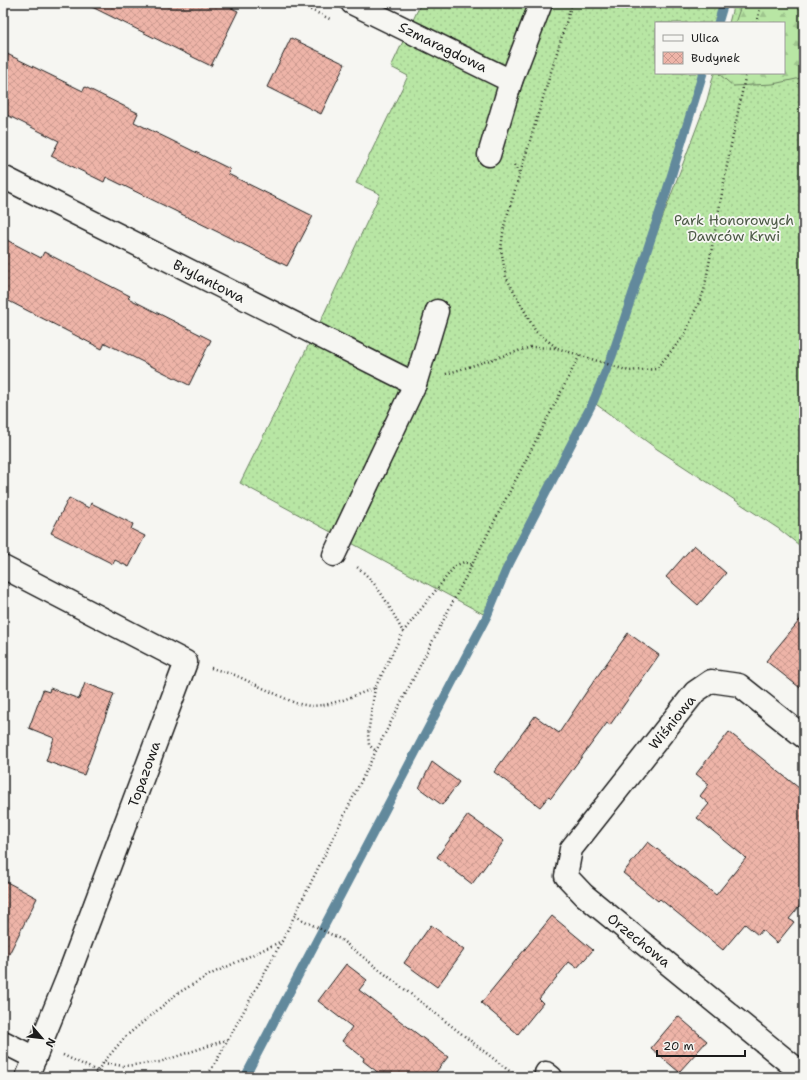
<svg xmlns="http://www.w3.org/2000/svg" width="807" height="1080" font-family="'Shantell Sans',sans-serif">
  <defs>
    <pattern id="grass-dots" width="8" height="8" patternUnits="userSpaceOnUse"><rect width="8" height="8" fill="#b8e6a4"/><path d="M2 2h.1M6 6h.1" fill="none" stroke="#9ec58d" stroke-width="1.8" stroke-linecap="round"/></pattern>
    <pattern id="forest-firs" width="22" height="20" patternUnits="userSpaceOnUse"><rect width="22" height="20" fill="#b8e6a4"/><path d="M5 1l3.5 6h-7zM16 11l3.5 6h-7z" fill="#9ec58d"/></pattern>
    <pattern id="building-cross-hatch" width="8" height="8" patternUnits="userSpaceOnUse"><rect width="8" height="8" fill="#eeb4a8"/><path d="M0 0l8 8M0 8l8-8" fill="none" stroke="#cc9a90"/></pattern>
  </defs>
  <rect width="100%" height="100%" fill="#f6f6f2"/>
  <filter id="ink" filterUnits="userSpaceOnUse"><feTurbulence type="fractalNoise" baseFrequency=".025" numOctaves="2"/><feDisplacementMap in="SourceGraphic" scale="8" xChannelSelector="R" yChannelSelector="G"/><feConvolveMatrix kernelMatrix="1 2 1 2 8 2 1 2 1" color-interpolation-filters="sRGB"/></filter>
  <g filter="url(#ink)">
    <path fill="url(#grass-dots)" stroke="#6a8160" d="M421,3H724L718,23H656V73H703L666,193L631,301L707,100L714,73H784V23H729L734,3H804V549L779,529L657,449L593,402L506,570L487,616L240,483L321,320L380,194L356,183L408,76L391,67Z"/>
    <path fill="url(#forest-firs)" stroke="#6a8160" d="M742,3H804V74L801,78L773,84L733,86L719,74L784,73V23H735Z"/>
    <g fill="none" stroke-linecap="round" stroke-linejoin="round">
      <g stroke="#62899c" stroke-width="9">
        <path d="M718,23L724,3"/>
        <path d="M245,1077L487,616L506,570L593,402L612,356L666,193L703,73"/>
      </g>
    </g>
    <g fill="url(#building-cross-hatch)" stroke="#1c1c1c">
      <path d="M84,3H221L238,11L211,66Z"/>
      <path d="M291,38L345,64L321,114L267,87Z"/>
      <path d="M3,52L83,91L85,87L138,113L134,122L230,169L228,174L313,216L287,266L106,177L104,182L51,156L59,141L3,113Z"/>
      <path d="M3,238L41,258L44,252L130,296L128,298L211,340L189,385L105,343L102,349L3,298Z"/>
      <path d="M69,498L89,508L91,503L133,524L131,529L145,536L129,567L115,560L113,564L51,533Z"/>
      <path d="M694,545L726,573L698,605L666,577Z"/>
      <path d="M804,615V691L766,661Z"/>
      <path d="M628,633L659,655L610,725L607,723L551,798L549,796L540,807L494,772L535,716L559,733L587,691Z"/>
      <path d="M85,683L114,694L84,775L46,761L54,738L29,728L43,690L49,692L50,688L79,699Z"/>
      <path d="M729,732L804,792V901L789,919L794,922L777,943L762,930L758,935L745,924L723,950L660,899L658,901L623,873L648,842L716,895L746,858L697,818L709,804L700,796L709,784L696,774Z"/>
      <path d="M432,762L459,782L442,805L419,788Z"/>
      <path d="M468,815L504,841L472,884L437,857Z"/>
      <path d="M3,880L37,898L3,966Z"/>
      <path d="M552,916L593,950L577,968L569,962L539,999L543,1003L518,1034L481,1003Z"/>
      <path d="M431,925L464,950L437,987L404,963Z"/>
      <path d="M346,964L367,980L359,990L448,1057L432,1077H384L363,1061L364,1058L342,1041L352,1027L318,1001Z"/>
      <path d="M678,1016L707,1041L679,1072L651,1048Z"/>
    </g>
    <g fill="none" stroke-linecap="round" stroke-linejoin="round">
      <defs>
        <g id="minor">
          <path d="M352,3L511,81"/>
          <path d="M489,155L511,81L541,3"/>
          <path d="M3,177L415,384"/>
          <path d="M334,555L415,384L437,311"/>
          <path d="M3,567L186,662L67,979L27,1077"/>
          <path d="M804,737L739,685L711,681L695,692L571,849L566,876L584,895L804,1075"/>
          <path d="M3,1042L35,1058"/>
          <path d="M546,1073L551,1077"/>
        </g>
      </defs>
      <use href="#minor" stroke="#1c1c1c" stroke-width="25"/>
      <g stroke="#1c1c1c" stroke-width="2.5" stroke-dasharray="1 3" stroke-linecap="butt">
        <path d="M296,3L330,19"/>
        <path d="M757,23L761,3"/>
        <path d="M514,165L520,174"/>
        <path d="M556,347L536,332L506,277L501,249L504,226L572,3"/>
        <path d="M446,374L531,347L557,348L629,371L656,369L684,336L704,291L729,155L746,73"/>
        <path d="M403,632L455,566L464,562L472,565"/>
        <path d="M211,668L235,675L295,703L310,706L325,705L343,700L375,688L403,632C390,608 379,584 357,567"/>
        <path d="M375,688L368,734L369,745L376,751"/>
        <path d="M295,916L340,939L517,1077"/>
        <path d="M63,1055L97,1071"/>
        <path d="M103,1063L124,1066L160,1062L229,1039"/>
        <path d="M93,1077L103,1063L125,1037L178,993L209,975L282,941L376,751L580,355"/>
        <path d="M205,1077L209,1073L217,1060L282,941"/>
      </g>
      <use href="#minor" stroke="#f6f6f2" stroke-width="22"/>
    </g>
  </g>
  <g text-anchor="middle" stroke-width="3.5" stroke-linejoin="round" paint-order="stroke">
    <g font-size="14" fill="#1c1c1c" stroke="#f6f6f2">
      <text transform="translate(443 47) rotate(26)" y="5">Szmaragdowa</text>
      <text transform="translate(209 281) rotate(27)" y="5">Brylantowa</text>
      <text transform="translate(672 722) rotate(-51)" y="5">Wiśniowa</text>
      <text transform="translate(144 774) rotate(-70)" y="5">Topazowa</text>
      <text transform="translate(639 940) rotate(39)" y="5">Orzechowa</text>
    </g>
    <g font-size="14" fill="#4b5945" stroke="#f6f6f2">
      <text x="734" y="225">Park Honorowych<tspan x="734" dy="16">Dawców Krwi</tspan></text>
    </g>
  </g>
  <rect width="807" height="1080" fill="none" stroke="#f6f6f2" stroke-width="16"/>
  <rect x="8" y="8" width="791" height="1064" fill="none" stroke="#1c1c1c" stroke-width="1.5" filter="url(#ink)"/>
  <rect x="655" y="22" width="130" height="52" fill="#f6f6f2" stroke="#9f9f9c"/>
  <rect x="663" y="35" width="20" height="6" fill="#f6f6f2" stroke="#9f9f9c"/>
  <text x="691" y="42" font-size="12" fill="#1c1c1c">Ulica</text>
  <rect x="663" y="52" width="20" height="12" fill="url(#building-cross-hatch)" stroke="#9f9f9c"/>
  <text x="691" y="62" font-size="12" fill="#1c1c1c">Budynek</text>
  <g transform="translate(42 1038) rotate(118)" stroke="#f6f6f2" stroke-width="3" paint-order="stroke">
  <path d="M0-3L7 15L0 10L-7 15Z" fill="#1c1c1c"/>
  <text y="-6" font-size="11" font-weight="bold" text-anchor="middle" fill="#1c1c1c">N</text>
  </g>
  <path d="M657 1050v6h88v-6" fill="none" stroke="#1c1c1c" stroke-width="2"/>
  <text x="663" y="1050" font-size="12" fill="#1c1c1c" stroke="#f6f6f2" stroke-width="3" paint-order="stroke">20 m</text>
</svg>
